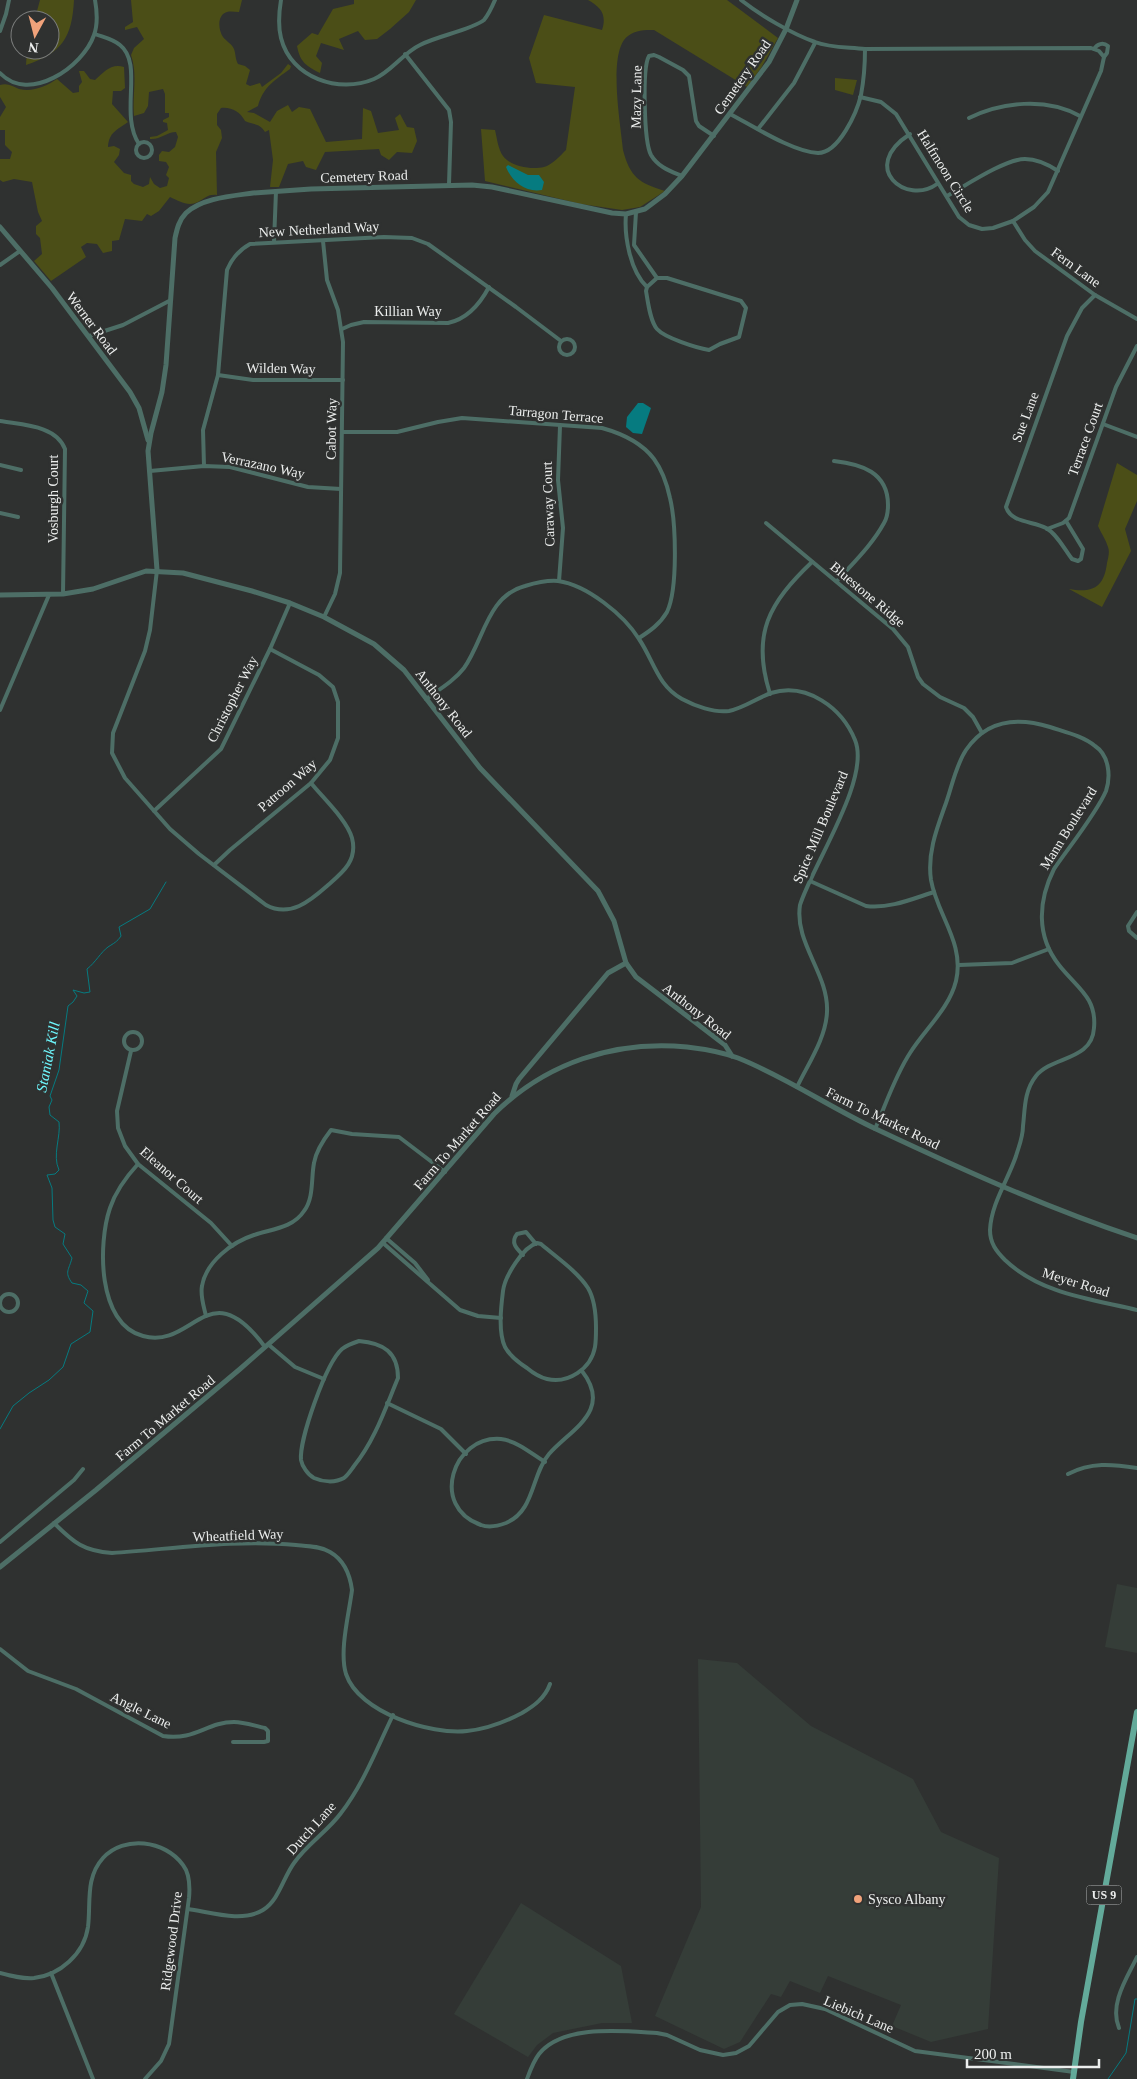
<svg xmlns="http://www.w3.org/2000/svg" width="1137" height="2079" font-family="'Times New Roman',serif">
  <rect width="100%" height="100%" fill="#2f3130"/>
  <g fill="#353d38">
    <path d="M1117,1584L1137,1588V1653L1105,1647Z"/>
    <path d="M698,1659L737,1663L811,1726L913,1779L941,1832L999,1858L988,2029L931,2042L892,2026L901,2005L828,1976L820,1993L790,1981L781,1997L771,1994L740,2042L724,2049L655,2016L701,1907Z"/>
    <path d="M521,1903L621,1966L632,2023H602L553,2033L537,2045L528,2057L454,2014Z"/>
  </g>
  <g fill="#4b4e17">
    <path d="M40,0H74C72,38 62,53 26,65L27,50H50V20H30L37,11Z"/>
    <path d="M131,0H242L239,12C235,12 231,11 227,12C217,15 218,29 223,37C226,41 232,44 234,49C236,55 235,58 238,64L245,66L250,70L246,84L250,86L260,83L262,87L281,73L288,64L291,66L290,69C275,80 263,87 258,106L247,112L254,113L270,122L277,111L288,105L292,112L299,107L310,109L326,142L362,139L363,108L371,111L378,133L399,130L395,118L400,114L407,127L414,128L417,141L412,153L397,152L389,160L381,155L379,149L325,152L316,170L306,167L303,161L288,164L279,187H270L273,160L269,130L265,132C260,123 253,125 245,121C240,112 232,107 221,108L217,114V125L221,130L222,138L216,152L217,195C208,194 206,198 198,202C188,207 179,201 170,197L159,211L151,216L147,214L142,221L125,219L119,240L112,241V251L103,253L97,244L87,243L81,247L86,257L51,281L34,261L42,254L40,238L36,234V226L42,221L38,212L32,182L14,179L3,182L0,180V159H10L12,152L5,145V130H0V117L6,107L0,97V85C8,83 12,86 19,89C33,92 45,87 57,79L73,93L79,92V86L82,82L79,71H84L90,79L95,80C104,72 111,63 124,67L125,88L121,91H113L112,104L128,122C117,130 109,132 108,147L114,146L120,149L119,155L114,162L124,173L131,175V181L134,184L143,187L149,184L150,177L154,184L160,188L167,186L169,178L166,175L169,167L166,162L159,161V155L162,151L169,152L175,147L178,137L176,132C167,132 160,140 150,139V137L157,136L168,130L167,123L163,122V120L169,117V113H165V94L163,89L149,92L148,106L144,113L134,116C132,95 138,75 131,55L134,48L144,39L137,27L125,30V27L133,22Z"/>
    <path d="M354,0H416L409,12L390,29L377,39L365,40L358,31L339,39L344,50L321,43L316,56L322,63L320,73C306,66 300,62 297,46L312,33L318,35L333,9L354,4Z"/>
    <path d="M588,0H727L778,38L761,68L747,87L654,30C644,30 636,30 628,36C607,51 621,126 623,150C630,177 639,183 665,191L640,207L622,210L581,204L485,181L481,129L495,130C497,138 498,149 503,156C511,167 532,170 544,167C552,165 560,156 566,150L575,87L536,83L529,58L544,15L602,30C607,15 601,7 588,0Z"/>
    <path d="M835,78L857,80L853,95L835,90Z"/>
    <path d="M1117,463L1137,475V501L1125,529L1131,551L1102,607L1069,589C1092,593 1104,588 1107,563C1108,558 1110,552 1108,547C1106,540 1101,533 1098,526Z"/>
  </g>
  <g fill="#067b80">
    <path d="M508,165L528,175H539L544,182L542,190C526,193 512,182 506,167Z"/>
    <path d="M638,403H643L651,408L642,434L633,433L626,427L627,417Z"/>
  </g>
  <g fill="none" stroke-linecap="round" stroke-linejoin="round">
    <g stroke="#067b80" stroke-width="1">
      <path d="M0,1429L13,1406L29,1393L49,1380L63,1367L71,1344L90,1332L93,1311L84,1303L88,1291L81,1285L72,1283C64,1272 69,1270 72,1258L63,1244L65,1234L55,1227L53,1220L52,1188L47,1175L55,1174L59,1170C52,1155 61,1137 59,1122L50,1115L49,1107L52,1100L50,1096L59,1070L68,1006L73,1002L77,996L73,990L84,993L90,992L87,969C95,963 101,952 108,947C114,943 117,942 121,936L119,927L150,909L166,882"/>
      <path d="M1108,2079L1126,2053L1135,1999H1137"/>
    </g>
    <g stroke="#4d6e66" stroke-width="4">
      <path d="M281,0C279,12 278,26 281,38C291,78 339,94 374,79C391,72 403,53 420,45C437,36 471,30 484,20C489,14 492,7 495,0"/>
      <path d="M741,0C760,15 792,34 815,42C830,48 849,47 865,49L1091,48L1099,51L1104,57L1101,71L1048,192L1034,207L1013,221L993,228L982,229L969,225L959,217L896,114L881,102L860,97"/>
      <path d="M0,31L6,14L9,0"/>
      <path d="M95,34C103,37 113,39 120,45C144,64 119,114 139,144"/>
      <path d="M1094,49C1097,44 1103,42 1108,46L1107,53L1104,57"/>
      <path d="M405,54L449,110L451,122L449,184"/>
      <path d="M0,73C29,104 83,67 94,35C98,24 97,11 95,0"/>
      <path d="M730,114C753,126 793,152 818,153C839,153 857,112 861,95C864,79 865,64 865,49"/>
      <path d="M969,118C1002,102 1046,97 1080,116"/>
      <path d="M758,129L794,83L815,43"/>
      <path d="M910,134C858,168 907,206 937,184"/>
      <circle cx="144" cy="150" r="8"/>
      <path d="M682,176C670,171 658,167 651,155C644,142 642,68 649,56L654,55L659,57L683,70L689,76L696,121L699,126L714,136"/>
      <path d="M947,196C965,186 1005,159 1025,159C1036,159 1049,165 1058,171"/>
      <path d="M636,212L634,245L657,278"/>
      <path d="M626,214C624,236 630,271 647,287"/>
      <path d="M1013,221L1025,240L1035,251L1095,295L1137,319"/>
      <path d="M323,241L327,280L338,310L343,342L340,573L335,594L324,617"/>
      <path d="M274,242L276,191"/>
      <path d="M0,265L20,251"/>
      <path d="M657,278H667L741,301L746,308L739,337L720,344L709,350C697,348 665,338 657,329C650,321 648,302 646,291L647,287Z"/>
      <path d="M342,329L351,325L364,322L448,323C467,319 480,304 489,287"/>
      <path d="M89,336L123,325L171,300"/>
      <circle cx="567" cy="347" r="8"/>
      <path d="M218,375L253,380H343"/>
      <path d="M0,421C22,425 56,425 65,449L63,594"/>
      <path d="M1103,424L1137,437"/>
      <path d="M342,432H397L438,422L462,418L602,428C620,433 642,443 654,459C662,470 667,484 670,498C676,523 678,589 667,612C660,624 650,631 639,638"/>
      <path d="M834,461C861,464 888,472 888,505C888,511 887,518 884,523C872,545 853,563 837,581"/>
      <path d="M0,465L21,470"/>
      <path d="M204,466L203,430L218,375L227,270C232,258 239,250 250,244L384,237L412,238L428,244L516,307L561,341"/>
      <path d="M150,471L204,466L230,467L308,487L341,489"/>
      <path d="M0,513L18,517"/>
      <path d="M1066,521L1083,549L1081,559L1078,561L1072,559C1065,550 1057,534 1046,528C1033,521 1011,523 1006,507L1067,336L1082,308L1095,295"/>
      <path d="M766,523L893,629L908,647L918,677L923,684L940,697L964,708L973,717L982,733"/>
      <path d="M1047,529L1063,523L1069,518L1116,387L1137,346"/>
      <path d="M157,570L150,630L145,651L113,733L112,753L125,778L170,829L199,854L266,905C290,918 310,901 327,886C342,873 358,861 352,838C347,820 323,798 311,783"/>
      <path d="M559,581L563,528L558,480L560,426"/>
      <path d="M770,694C751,634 769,603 812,562"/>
      <path d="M426,699C440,689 454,681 464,668C484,640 487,596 525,586C535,583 547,580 558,581C587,585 624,615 639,639C654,661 657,685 682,699C695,706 714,713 729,711C744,708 757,698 771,693C807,682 842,708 855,740C871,779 813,864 800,905C794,943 829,974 827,1012C826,1038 808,1064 797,1087"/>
      <path d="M0,710L49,595"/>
      <path d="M154,811L221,749L270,649L290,603"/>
      <path d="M214,865L230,850L311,783L330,760L338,738V702L333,687L319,675L270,649"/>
      <path d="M810,881L866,906C889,909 912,899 934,892"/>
      <path d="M1137,912L1128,926L1129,931L1137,938"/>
      <path d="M959,965L1012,963L1049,949"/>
      <circle cx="133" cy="1041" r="9"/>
      <path d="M131,1051L117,1111L118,1128L125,1146L138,1164L211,1223L232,1246"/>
      <path d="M875,1129C886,1104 895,1076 910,1053C925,1029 949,1009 956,981C965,943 937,915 931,880C927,853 937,828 946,803C952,786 956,765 966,750C987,719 1018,717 1050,727C1065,732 1083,736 1095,746C1109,755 1111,776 1106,791C1096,814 1069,847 1054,869C1038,901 1036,936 1059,965C1076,987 1097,997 1094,1028C1092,1061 1052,1056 1036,1076C1024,1091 1025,1109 1023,1126C1023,1137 1019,1146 1016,1156C1008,1180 991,1204 990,1230C990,1243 996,1251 1005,1260C1041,1294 1091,1299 1137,1310"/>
      <path d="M138,1164C126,1177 116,1190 110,1208C98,1243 97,1324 143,1336C194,1350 208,1270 265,1347"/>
      <path d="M386,1238L415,1263L428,1280"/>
      <path d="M383,1243L460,1310L478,1316L501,1318"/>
      <path d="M537,1243L541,1244C556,1257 577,1271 588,1288C595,1300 596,1314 596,1328C596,1335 596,1341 595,1347C591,1369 568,1384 547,1379C539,1377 533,1373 527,1368C519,1363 510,1356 505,1347C498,1332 501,1307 503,1291C505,1276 523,1247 537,1243Z"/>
      <path d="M523,1255C517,1249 510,1243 517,1234L526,1232L536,1244"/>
      <circle cx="9" cy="1303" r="9"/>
      <path d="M206,1316C204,1307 200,1296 202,1286C206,1262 232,1242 254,1235C272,1229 293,1228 304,1211C314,1198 311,1178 314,1163C316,1151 324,1139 331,1130L352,1134L399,1137L445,1172"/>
      <path d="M359,1341C383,1343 398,1352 398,1378C385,1409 375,1440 354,1466C351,1470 348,1475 344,1478C335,1483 323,1482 314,1478C308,1475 302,1466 301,1460C299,1440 326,1363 342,1349C347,1345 353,1343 359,1341Z"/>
      <path d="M269,1345L295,1367L324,1379"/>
      <path d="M387,1403L441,1429L466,1454"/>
      <path d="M545,1462C532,1454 517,1441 501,1439C453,1435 429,1507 481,1525C489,1528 498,1526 506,1523C535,1511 531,1475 549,1454C571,1429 613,1411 582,1371"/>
      <path d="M1068,1474C1091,1462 1112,1464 1137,1468"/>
      <path d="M54,1523C74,1543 84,1551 112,1553C173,1549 236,1539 296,1545C307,1546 320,1546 330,1552C344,1560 350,1575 352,1590C349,1614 339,1651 346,1674C359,1713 431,1735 467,1731C487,1729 505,1722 522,1713C534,1706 545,1698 550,1684"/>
      <path d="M0,1542L74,1480L83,1469"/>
      <path d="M0,1649L28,1671L76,1689L163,1736C195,1741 207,1722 234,1722C244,1722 255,1726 265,1728L268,1731V1741L264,1742H233"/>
      <path d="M188,1909C210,1912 242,1923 263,1910C279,1900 283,1878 294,1863C307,1844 328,1831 341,1813C363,1785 377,1748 393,1715"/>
      <path d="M0,1973C11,1976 22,1979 34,1978C60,1975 84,1954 88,1927C91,1903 85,1878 103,1858C124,1835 165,1840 183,1865C190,1874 190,1887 189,1898L169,2044L161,2061L145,2079"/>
      <path d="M51,1973L93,2079"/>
      <path d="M1119,2028C1109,2004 1127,1978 1137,1957"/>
      <path d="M527,2079C530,2071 533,2062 539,2054C563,2024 623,2031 657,2033L667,2035L700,2050L723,2055L736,2053L749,2046L778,2012L790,2005L802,2004L825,2009L915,2051L1074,2072"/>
    </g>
    <g stroke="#4d6e66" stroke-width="5">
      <path d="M0,227L52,288L130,392L139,408L148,440"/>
      <path d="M157,570L148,451L151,433L162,392L166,365L175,238C177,229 179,220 186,213C202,198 232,196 253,193L311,189L472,185L492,187L612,213L626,214L645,209L665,194L682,176L769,62L786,29L797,0"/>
      <path d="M0,595L63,594L93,589L146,571L183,573L252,591L290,603L324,617L374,644L404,670L480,768L598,891L614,921L626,963L636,977L725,1045L732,1056"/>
      <path d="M512,1096L516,1084L519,1079L608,973L626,963"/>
      <path d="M0,1567L96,1490L240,1369L378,1248L494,1114C546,1063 614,1040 687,1047C704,1049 722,1052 738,1058C786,1077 829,1107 876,1129C961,1169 1047,1208 1137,1238"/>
    </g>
    <path stroke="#63aa9a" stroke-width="6" d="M1073,2079L1081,2022L1137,1712"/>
  </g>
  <circle fill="#f0a27a" stroke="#2f3130" stroke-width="2" cx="858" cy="1899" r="5"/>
  <g text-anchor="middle" stroke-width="5" stroke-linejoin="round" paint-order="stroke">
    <rect fill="#2f3130" stroke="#b3b5b4" stroke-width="1" x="1086.5" y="1885.5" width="35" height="19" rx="4"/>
    <g font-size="12" font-weight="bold" fill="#eceeed">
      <text x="1104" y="1899">US 9</text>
    </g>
    <g font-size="14" fill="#eceeed" stroke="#2f3130">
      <text transform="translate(742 77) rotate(-55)" y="5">Cemetery Road</text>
      <text transform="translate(636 97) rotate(-89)" y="5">Mazy Lane</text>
      <text transform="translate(946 171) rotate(58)" y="5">Halfmoon Circle</text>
      <text transform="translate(364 176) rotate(-2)" y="5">Cemetery Road</text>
      <text transform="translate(319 229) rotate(-3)" y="5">New Netherland Way</text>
      <text transform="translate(1076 267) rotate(36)" y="5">Fern Lane</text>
      <text x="408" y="316">Killian Way</text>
      <text transform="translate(92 323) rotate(53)" y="5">Werner Road</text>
      <text transform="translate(281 368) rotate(1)" y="5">Wilden Way</text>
      <text transform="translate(556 414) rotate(5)" y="5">Tarragon Terrace</text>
      <text transform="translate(1025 417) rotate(-69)" y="5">Sue Lane</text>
      <text transform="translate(331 429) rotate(-89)" y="5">Cabot Way</text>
      <text transform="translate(1085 439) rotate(-70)" y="5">Terrace Court</text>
      <text transform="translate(263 465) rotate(12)" y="5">Verrazano Way</text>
      <text transform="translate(53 499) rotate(-90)" y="5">Vosburgh Court</text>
      <text transform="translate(548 504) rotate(-92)" y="5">Caraway Court</text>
      <text transform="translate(868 594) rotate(40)" y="5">Bluestone Ridge</text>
      <text transform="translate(232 699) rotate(-63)" y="5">Christopher Way</text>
      <text transform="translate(444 703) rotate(52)" y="5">Anthony Road</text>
      <text transform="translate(287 785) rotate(-41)" y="5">Patroon Way</text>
      <text transform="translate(820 827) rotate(-67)" y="5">Spice Mill Boulevard</text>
      <text transform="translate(1068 828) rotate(-58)" y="5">Mann Boulevard</text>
      <text transform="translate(697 1011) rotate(38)" y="5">Anthony Road</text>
      <text transform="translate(883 1118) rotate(26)" y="5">Farm To Market Road</text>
      <text transform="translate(457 1141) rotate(-49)" y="5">Farm To Market Road</text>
      <text transform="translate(172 1175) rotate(41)" y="5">Eleanor Court</text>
      <text transform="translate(1076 1282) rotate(17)" y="5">Meyer Road</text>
      <text transform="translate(165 1418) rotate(-40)" y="5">Farm To Market Road</text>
      <text transform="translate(238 1535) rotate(-2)" y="5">Wheatfield Way</text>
      <text transform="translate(141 1710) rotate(26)" y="5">Angle Lane</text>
      <text transform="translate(311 1828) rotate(-48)" y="5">Dutch Lane</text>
      <text transform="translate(171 1941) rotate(-83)" y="5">Ridgewood Drive</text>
      <text transform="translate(859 2014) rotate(23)" y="5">Liebich Lane</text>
    </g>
    <g font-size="14" fill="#eceeed" stroke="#2f3130" text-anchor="start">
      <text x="868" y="1904">Sysco Albany</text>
    </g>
    <g font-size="15" font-style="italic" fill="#6ef7fd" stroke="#2f3130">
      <text transform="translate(48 1057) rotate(-79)" y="5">Staniak Kill</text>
    </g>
  </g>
  <g transform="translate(35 35) rotate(187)"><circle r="24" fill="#2f3130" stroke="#7b7d7c"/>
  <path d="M0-4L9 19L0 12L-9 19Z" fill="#f0a27a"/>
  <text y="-8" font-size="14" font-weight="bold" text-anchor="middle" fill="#eceeed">N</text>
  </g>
  <path d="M967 2059v8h132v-8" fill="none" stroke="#eceeed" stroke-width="2.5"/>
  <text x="974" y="2059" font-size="15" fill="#eceeed" stroke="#2f3130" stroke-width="4" paint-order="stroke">200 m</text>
</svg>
